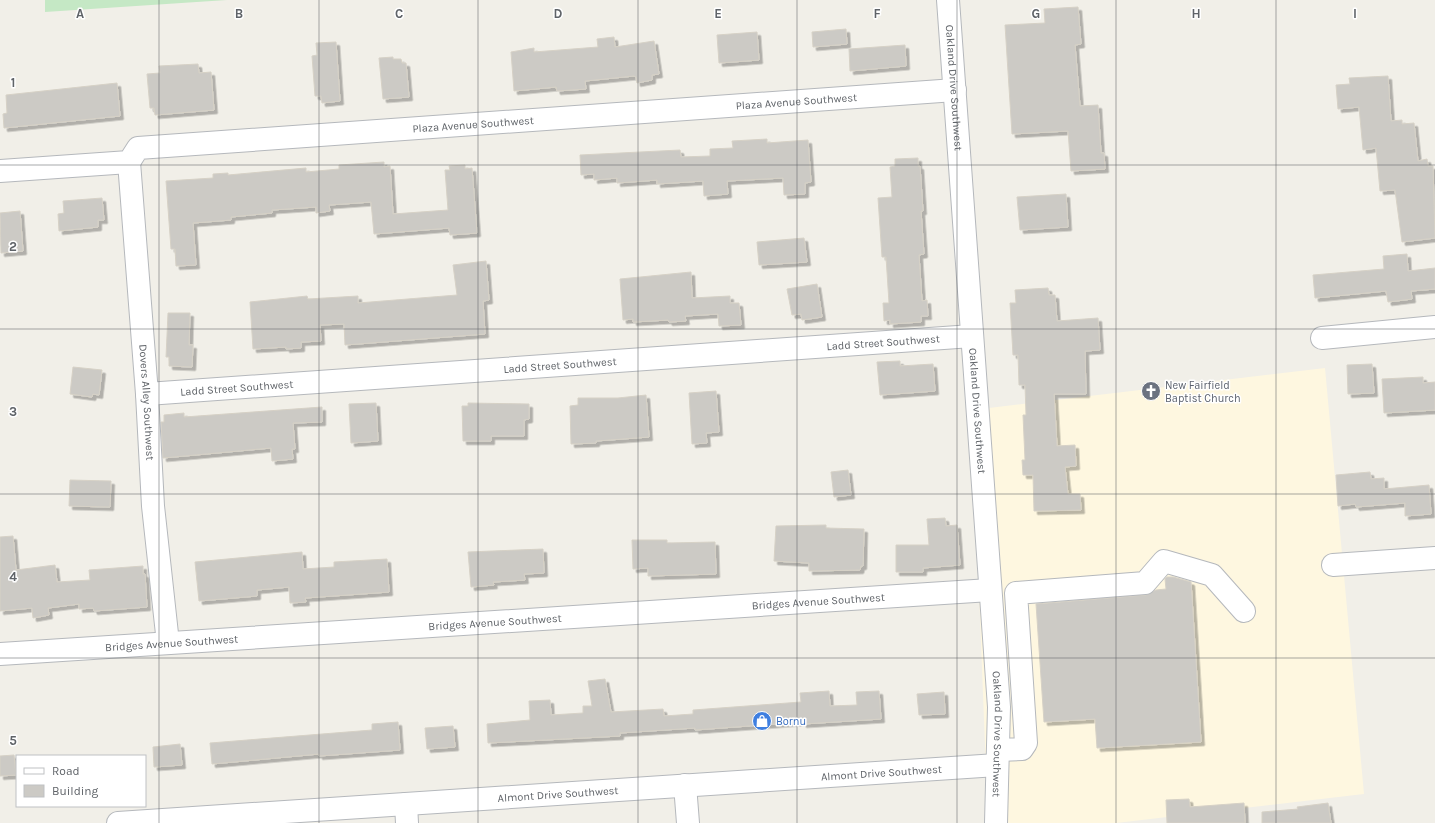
<svg xmlns="http://www.w3.org/2000/svg" width="1435" height="823" font-family="Karla,sans-serif">
  <defs>
    <filter id="shadow"><feDropShadow dx="3.5" dy="3.5" stdDeviation="0" flood-color="#0004"/></filter>
  </defs>
  <rect width="100%" height="100%" fill="#f1efe8"/>
  <path fill="#fef7e0" d="M1325,368L1364,794L1116,823H988L972,410Z"/>
  <path fill="#c5e8c5" d="M45,0H227L45,12Z"/>
  <g fill="#cccac5" stroke="#d6d1c6" filter="url(#shadow)">
    <path d="M1078,7L1081,44L1075,45L1080,106L1098,105L1101,153H1104L1105,169L1071,171L1068,131L1012,134L1005,25L1045,23L1044,9Z"/>
    <path d="M846,29L847,44L813,47L812,32Z"/>
    <path d="M757,32L759,60L719,63L717,35Z"/>
    <path d="M614,37L615,47L654,41L659,74L652,75V80L637,83L636,77L634,76L585,81L586,89L557,91L556,87L514,91L511,52L534,48V52L598,47L597,39Z"/>
    <path d="M336,42L340,101L322,103L321,96H315L312,56L317,55L316,43Z"/>
    <path d="M905,45L906,66L850,71L849,49Z"/>
    <path d="M393,57V59H401L402,63H406L409,97L383,99L379,58Z"/>
    <path d="M198,64L199,73L211,72L214,110L155,115L154,108H150L147,74L160,73L159,66Z"/>
    <path d="M1388,76L1391,121L1402,120V124L1414,123L1418,161L1427,159L1428,166H1433L1435,238L1402,242L1395,190L1380,191L1376,148L1363,150L1359,107L1338,109L1336,85L1350,84L1349,78Z"/>
    <path d="M117,83L120,116L4,128L3,114L7,113L6,95Z"/>
    <path d="M767,139V143L808,140L811,182L805,183V194L784,195L783,178L727,181L728,194L704,196L703,181L657,184V180L617,183V178L594,180V174L581,175L580,155L680,150L681,157L710,156V149L733,148L732,141Z"/>
    <path d="M918,158V166H920L923,211H921L924,254L919,255L922,301L927,300L928,316H921V322L890,324V320L884,321L883,303H889L886,257H882L878,198L892,197L890,167L895,166V159Z"/>
    <path d="M384,162V167L390,166L393,214L448,210L445,170H450L449,166L465,165V169L472,168L477,233L450,235L449,228L374,234L371,202L329,205L330,211L316,213V207L272,210V213L231,217V220L193,223L196,265L176,266L175,249H171L166,181L213,178V174L228,173V175L306,168V172L339,169V165Z"/>
    <path d="M1066,194L1068,227L1020,230L1017,197Z"/>
    <path d="M102,198L104,220H98V227L59,231L58,214L64,213L63,201Z"/>
    <path d="M20,211L23,251L1,253L0,213Z"/>
    <path d="M804,238L807,262L759,265L757,242Z"/>
    <path d="M1407,254L1408,271L1435,268V289L1411,291L1412,299L1388,302L1386,291L1315,298L1313,275L1384,269L1383,256Z"/>
    <path d="M486,261L489,300L483,301L485,334L345,345L344,324L320,325L321,341L301,342V348L286,349V347L253,349L250,302L307,296L308,299L358,296V303L457,295L453,265Z"/>
    <path d="M691,272L692,298L730,296V303H739L741,325L719,326L718,314L685,316L686,321L669,322L668,320L633,322V319L623,320L620,279Z"/>
    <path d="M817,284L822,317L802,320L801,314L792,315L787,289Z"/>
    <path d="M1048,288L1049,295H1055L1057,321L1098,318L1100,350L1085,351L1086,394H1054L1057,446L1075,445L1076,466L1065,467L1068,494H1080L1081,510L1034,511L1033,475H1023L1022,460H1025L1023,415H1026L1025,385H1019L1018,355H1013L1010,303H1016L1015,290Z"/>
    <path d="M168,313H190L189,345H193L192,367L169,366V357H166Z"/>
    <path d="M900,361V366L933,364L935,391L880,395L877,362Z"/>
    <path d="M1372,364L1374,393L1348,394L1347,365Z"/>
    <path d="M73,367L102,370L99,395L93,394L92,397L70,394Z"/>
    <path d="M1423,377V383L1435,382V410L1384,413L1382,379Z"/>
    <path d="M716,391L719,432L706,433L707,443L692,444L689,393Z"/>
    <path d="M646,395L649,437L596,441V443L571,444L570,406L578,405V398H618Z"/>
    <path d="M376,403L378,441L351,443L349,404Z"/>
    <path d="M468,403L529,404V419L524,420V436H491V441H463L462,406H468Z"/>
    <path d="M322,407V422L293,423L295,449H292L293,459L272,461L271,448L163,458L161,422H164V415L184,413V417Z"/>
    <path d="M848,470L851,495L834,497L831,472Z"/>
    <path d="M1370,472L1371,479L1384,478V489L1429,485L1431,514L1405,516V503L1356,507L1355,504L1338,506L1336,475Z"/>
    <path d="M70,480L111,481L110,507L69,506Z"/>
    <path d="M945,518L946,526L957,525L960,565L923,568V572H896V545H929L927,519Z"/>
    <path d="M826,525V528L864,529L863,566H861L860,570L809,571V563L774,561L776,526Z"/>
    <path d="M13,536L16,570L55,565L57,582L90,580L89,570L143,566V574H145L147,607L94,611L93,608L79,609V604L48,608L49,615L33,618L32,608L0,611V537Z"/>
    <path d="M632,540H667V543L715,542L716,574L648,576V568L633,569Z"/>
    <path d="M543,549L544,573L524,574L525,580L493,582L494,585L471,587L468,552Z"/>
    <path d="M302,552L303,569L334,567V562L387,559L389,592L305,598L306,602L290,603L289,587L257,590V596L199,601L195,562Z"/>
    <path d="M1167,577H1173L1191,582L1201,742L1097,748L1095,719L1044,722L1036,604L1146,595L1156,590L1166,589L1165,579Z"/>
    <path d="M605,679L611,712L663,709L664,716L693,714V710L801,702L800,693L829,691L830,706L857,705L856,692L879,691L881,719L803,724L802,722L695,730V728L620,733V736L488,743L487,724L530,720L529,701L550,700L551,715L583,713V706H592L588,681Z"/>
    <path d="M944,692L945,714L919,715L917,694Z"/>
    <path d="M398,722L400,750L319,756V754L212,764L210,743L372,730V724Z"/>
    <path d="M453,726L455,747L427,749L425,728Z"/>
    <path d="M180,744L182,765L154,767L153,747Z"/>
    <path d="M14,755L16,775L0,776V756Z"/>
    <path d="M1189,799L1190,807L1244,803L1245,823H1167L1166,800Z"/>
    <path d="M1328,803L1331,823H1262V812L1298,809L1297,807Z"/>
  </g>
  <g fill="none" stroke-linecap="round" stroke-linejoin="round">
    <defs>
      <g id="minor">
        <path id="s1" d="M948,0L999,707L996,823"/>
        <path id="s2" d="M129,162L147,394L153,506L168,643"/>
        <path id="s3" d="M0,171L129,162L138,148L955,90"/>
        <path d="M1322,338L1435,327"/>
        <path id="s4" d="M147,394L972,336"/>
        <path d="M1333,565L1435,558"/>
        <path id="s5" d="M0,654L990,590"/>
        <path d="M998,750L1022,749L1026,743L1016,593L1145,583L1164,561L1212,575L1244,611"/>
        <path d="M685,785L688,823"/>
        <path d="M406,804L407,823"/>
        <path id="s6" d="M118,823L997,765"/>
      </g>
    </defs>
    <use href="#minor" stroke="#b5b8bc" stroke-width="24"/>
    <use href="#minor" stroke="#fff" stroke-width="22"/>
  </g>
  <path fill="none" stroke="#5f6368" stroke-width="1" stroke-opacity="0.55" d="M159,0V823M319,0V823M478,0V823M638,0V823M797,0V823M957,0V823M1116,0V823M1276,0V823M0,165H1435M0,329H1435M0,494H1435M0,658H1435"/>
  <defs>
    <symbol id="church-disc" viewBox="-11 -11 22 22"><circle r="9.5" fill="#6b7280" stroke="#fff"/><path d="M-1.2-6h2.4v3.5h3.3v2.4h-3.3V6h-2.4V-.1h-3.3v-2.4h3.3Z" fill="#fff"/></symbol>
    <symbol id="shop-disc" viewBox="-11 -11 22 22"><circle r="9.5" fill="#3f7fe0" stroke="#fff"/><path d="M-5-2.5h2.3a2.7 3.5 0 0 1 5.4 0H5L5.5 6h-11ZM-1.5-2.5h3a1.5 2.3 0 0 0-3 0Z" fill="#fff"/></symbol>
  </defs>
  <g fill-rule="evenodd">
    <use href="#church-disc" x="1140" y="380" width="22" height="22"/>
    <use href="#shop-disc" x="751" y="710" width="22" height="22"/>
  </g>
  <g text-anchor="middle" stroke-width="3" stroke-linejoin="round" paint-order="stroke">
    <g font-size="11" fill="#5f6368" stroke="#fff">
      <text dy="4" stroke="none"><textPath href="#s1" startOffset="88">Oakland Drive Southwest</textPath></text>
      <text dy="4" stroke="none"><textPath href="#s3" startOffset="806">Plaza Avenue Southwest</textPath></text>
      <text dy="4" stroke="none"><textPath href="#s3" startOffset="482">Plaza Avenue Southwest</textPath></text>
      <text dy="4" stroke="none"><textPath href="#s4" startOffset="738">Ladd Street Southwest</textPath></text>
      <text dy="4" stroke="none"><textPath href="#s4" startOffset="414">Ladd Street Southwest</textPath></text>
      <text dy="4" stroke="none"><textPath href="#s4" startOffset="90">Ladd Street Southwest</textPath></text>
      <text dy="4" stroke="none"><textPath href="#s2" startOffset="241">Dovers Alley Southwest</textPath></text>
      <text dy="4" stroke="none"><textPath href="#s1" startOffset="412">Oakland Drive Southwest</textPath></text>
      <text dy="4" stroke="none"><textPath href="#s5" startOffset="820">Bridges Avenue Southwest</textPath></text>
      <text dy="4" stroke="none"><textPath href="#s5" startOffset="496">Bridges Avenue Southwest</textPath></text>
      <text dy="4" stroke="none"><textPath href="#s5" startOffset="172">Bridges Avenue Southwest</textPath></text>
      <text dy="4" stroke="none"><textPath href="#s1" startOffset="736">Oakland Drive Southwest</textPath></text>
      <text dy="4" stroke="none"><textPath href="#s6" startOffset="765">Almont Drive Southwest</textPath></text>
      <text dy="4" stroke="none"><textPath href="#s6" startOffset="441">Almont Drive Southwest</textPath></text>
    </g>
    <g font-size="11" fill="#5b616d" stroke="#fff" text-anchor="start">
      <text x="1165" y="389">New Fairfield<tspan x="1165" dy="13">Baptist Church</tspan></text>
    </g>
    <g font-size="11" fill="#366cbe" stroke="#fff" text-anchor="start">
      <text x="776" y="725">Bornu</text>
    </g>
  </g>
  <g font-size="13" text-anchor="middle" font-weight="bold" fill="#5f6368" stroke="#fff" stroke-width="3" stroke-linejoin="round" paint-order="stroke">
    <text x="80" y="18">A</text>
    <text x="239" y="18">B</text>
    <text x="399" y="18">C</text>
    <text x="558" y="18">D</text>
    <text x="718" y="18">E</text>
    <text x="877" y="18">F</text>
    <text x="1036" y="18">G</text>
    <text x="1196" y="18">H</text>
    <text x="1355" y="18">I</text>
    <text x="13" y="87">1</text>
    <text x="13" y="251">2</text>
    <text x="13" y="416">3</text>
    <text x="13" y="581">4</text>
    <text x="13" y="745">5</text>
  </g>
  <rect x="16" y="755" width="130" height="52" fill="#ffffff" stroke="#bfc1c3"/>
  <rect x="24" y="768" width="20" height="6" fill="#ffffff" stroke="#bfc1c3"/>
  <text x="52" y="775" font-size="12" fill="#5f6368">Road</text>
  <rect x="24" y="785" width="20" height="12" fill="#cccac5" stroke="#bfc1c3"/>
  <text x="52" y="795" font-size="12" fill="#5f6368">Building</text>
</svg>
